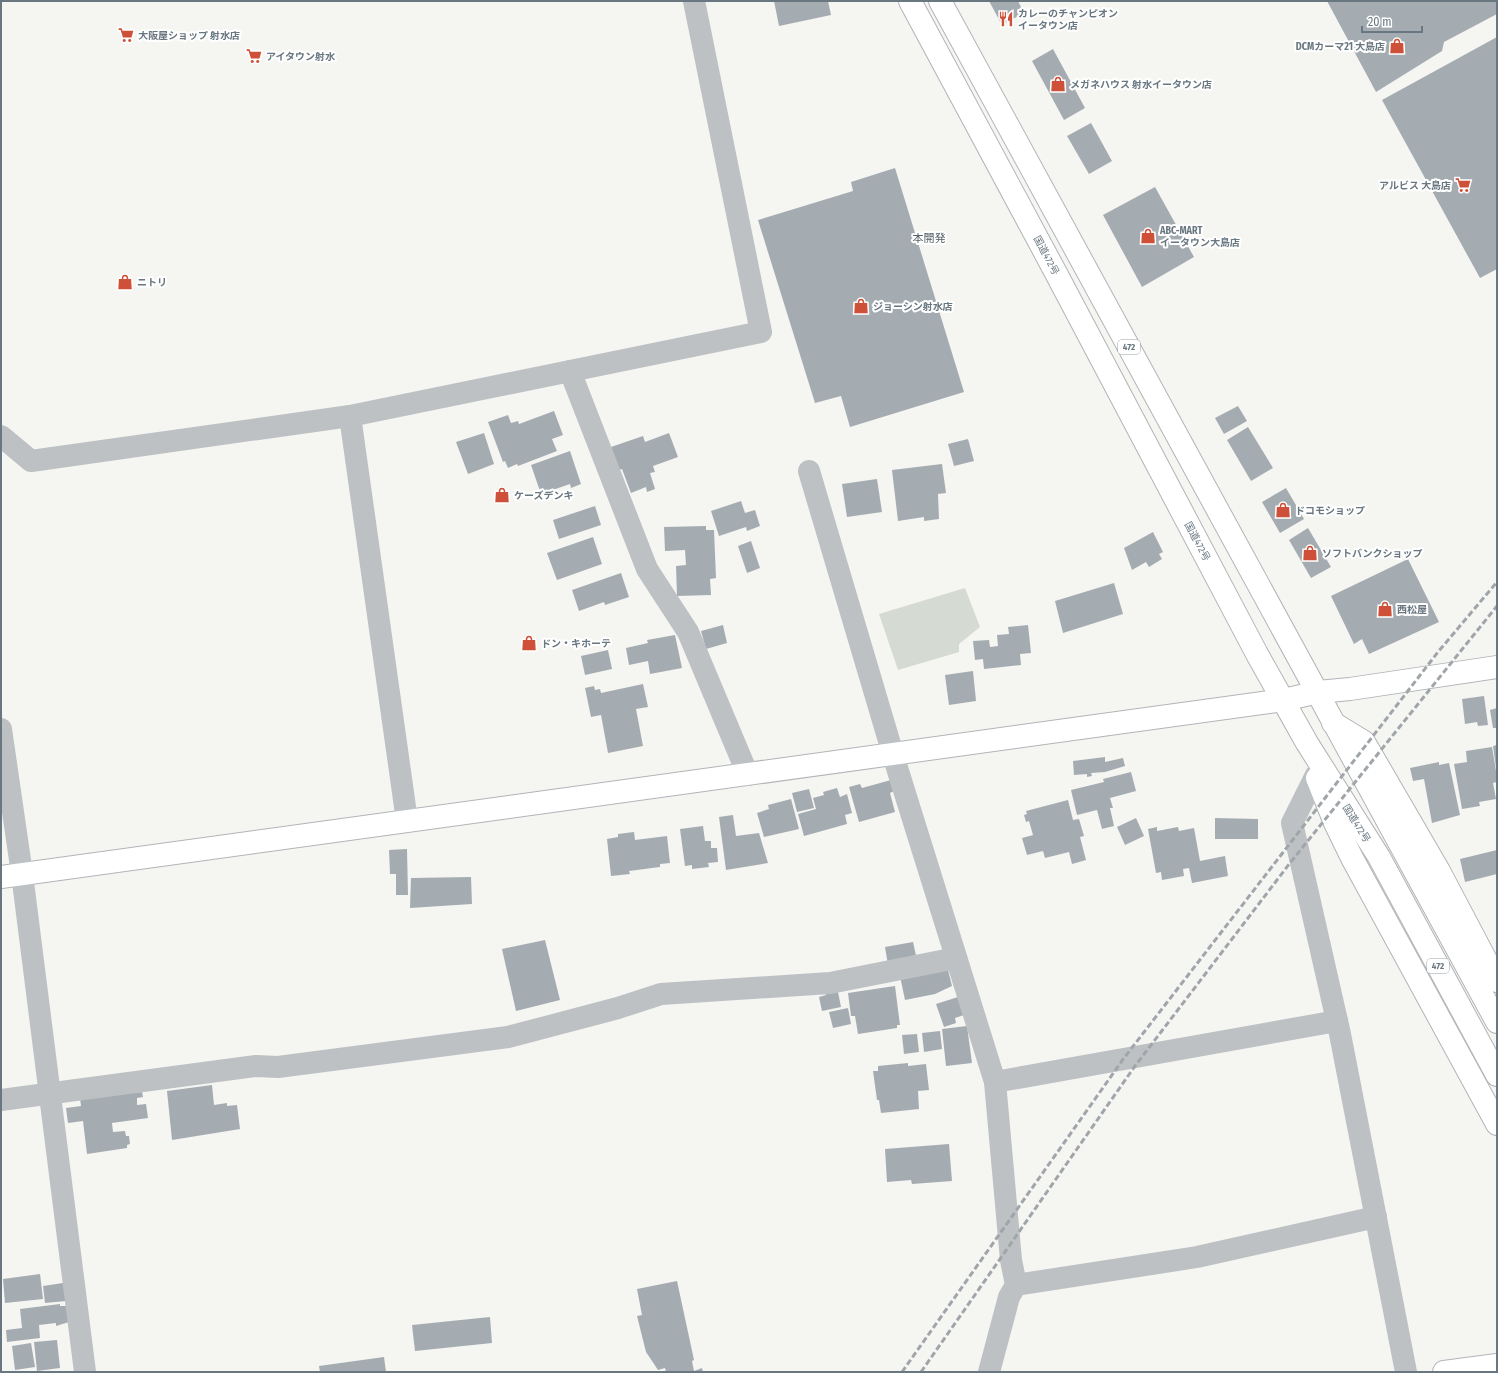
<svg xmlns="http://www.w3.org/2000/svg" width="1498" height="1373" font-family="'Fira Sans Condensed','Noto Sans JP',sans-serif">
  <rect width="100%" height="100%" fill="#f5f5f2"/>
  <path fill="#d5dad2" d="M965,588L980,627L959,644V652L898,670L879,614Z"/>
  <g fill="#a5acb1">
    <path d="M774,1H828L831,15L779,26Z"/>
    <path d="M989,1H1018L1024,13L1002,25Z"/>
    <path d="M1327,1H1497V14L1444,42L1442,51L1376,92Z"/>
    <path d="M1497,37V269L1480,278L1382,100Z"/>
    <path d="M1053,49L1085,108L1064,120L1032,61Z"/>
    <path d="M1091,123L1112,161L1089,174L1067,136Z"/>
    <path d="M895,168L964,392L850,427L841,396L815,403L758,220L853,191L851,182Z"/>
    <path d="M1155,187L1194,257L1142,287L1103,215Z"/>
    <path d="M1238,406L1247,421L1224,434L1215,418Z"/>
    <path d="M554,411L563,435L552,439L557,451L518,466L517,464L508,468L505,461L503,462L488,422L508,415L511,423L518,421L519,424Z"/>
    <path d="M1248,427L1273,468L1251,481L1227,440Z"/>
    <path d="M484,433L494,464L468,474L456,442Z"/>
    <path d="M669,433L678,457L653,466L655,472L650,473L655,489L647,492L646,487L631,493L622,469L619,470L611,447L643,436L645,442Z"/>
    <path d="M968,439L974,461L954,466L948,444Z"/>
    <path d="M570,451L581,484L571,488L570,484L541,494L531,465Z"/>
    <path d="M942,464L946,493L938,494L939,519L924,521V517L898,521L892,470Z"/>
    <path d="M877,479L882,512L847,517L842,484Z"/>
    <path d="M1286,488L1304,519L1280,533L1262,502Z"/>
    <path d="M741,501L745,513L755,510L760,526L747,531L746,527L719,536L711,511Z"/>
    <path d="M595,506L601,525L559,539L553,520Z"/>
    <path d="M706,526V530H714L716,578L710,579L711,595L677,596L676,566L686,565L685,550L665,551L664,527Z"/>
    <path d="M1308,528L1331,567L1311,578L1289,540Z"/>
    <path d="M1153,532L1163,552L1159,554L1162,559L1149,567L1146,562L1132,570L1124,548Z"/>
    <path d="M593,537L602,564L557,580L547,553Z"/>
    <path d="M751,541L760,568L747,573L738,546Z"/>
    <path d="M1408,559L1439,622L1369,654L1362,639L1354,644L1331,596Z"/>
    <path d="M621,573L629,597L605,605L604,602L579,611L572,590Z"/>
    <path d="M1114,583L1123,614L1063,633L1055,601Z"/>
    <path d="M723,625L727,643L706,649L701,631Z"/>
    <path d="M1028,625L1031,653L1020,654L1021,665L984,669L983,659L975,660L973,641L989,640L990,647L998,646L997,635L1009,634L1008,627Z"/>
    <path d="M675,635L682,668L650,674L648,661L629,665L626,648L648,643L647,640Z"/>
    <path d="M608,650L612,669L585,675L581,656Z"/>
    <path d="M973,671L976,701L949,705L945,675Z"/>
    <path d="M643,684L648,707L636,709L643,746L608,753L601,715L591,717L585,688L594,686L595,690L600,689L601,693Z"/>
    <path d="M1484,696L1488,725L1478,726L1477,722L1465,724L1462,699Z"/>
    <path d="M1497,708V728H1493L1490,710Z"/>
    <path d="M1497,745V767L1496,768L1493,746Z"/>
    <path d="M1492,747L1497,777V782L1493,783L1496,799L1479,802L1480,806L1462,809L1454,764L1467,762L1466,751Z"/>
    <path d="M1105,757V762L1123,758L1125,766L1105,772L1091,773L1092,776L1087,777V774L1074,775L1073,761Z"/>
    <path d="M1439,762V765L1449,763L1460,815L1432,823L1424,779L1413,781L1410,768Z"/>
    <path d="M1131,772L1136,791L1110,798L1113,808H1110L1114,826L1102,829L1097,810L1077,815L1071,790L1104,782L1103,779Z"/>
    <path d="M891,780L894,791L890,793L895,812L859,822L849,787L860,784L862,788Z"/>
    <path d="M837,788L840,797L847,794L852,813L845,815L847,824L804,836L798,814L816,809L813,798L824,795L823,792Z"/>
    <path d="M809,789L814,808L797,812L792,793Z"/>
    <path d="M791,799L799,829L764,837L757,813L769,809L768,805Z"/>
    <path d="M1068,800L1073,820L1079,819L1084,836L1080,837L1086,860L1072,864L1069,852L1045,858L1043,851L1027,855L1022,838L1033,835L1029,821L1026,822L1024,815L1027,814L1026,811Z"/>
    <path d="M733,815L736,836L759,833L768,863L726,870L719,817Z"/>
    <path d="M1136,818L1144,836L1125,845L1117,827Z"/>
    <path d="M1215,818L1258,819V839H1215Z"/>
    <path d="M703,826L705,841H711V848H717L718,862L708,863L709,867L692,869V865L685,866L680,829Z"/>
    <path d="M1157,827V831L1178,827L1179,831L1194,828L1200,861L1225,856L1228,876L1192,883L1189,868L1183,869L1184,876L1162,880L1161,872L1156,873L1148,829Z"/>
    <path d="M634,832L635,840L667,836L670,863L660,864V867L629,871L630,874L611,876L607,839L618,837V834Z"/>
    <path d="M407,849L408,895H396V874H390L389,850Z"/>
    <path d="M1497,850V874L1465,882L1460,859Z"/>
    <path d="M471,877L472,904L410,908L411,878Z"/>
    <path d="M545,940L560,1000L516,1011L502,949Z"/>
    <path d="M913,942L917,960L888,965L885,947Z"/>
    <path d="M947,966L952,986L935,994L905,1000L900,976Z"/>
    <path d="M895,986L900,1025H897V1028L858,1034L855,1016H851L848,993Z"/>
    <path d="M837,987L841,1007L822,1011L819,997L826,995L825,989Z"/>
    <path d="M958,997L964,1015L955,1018L956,1023L944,1027L936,1004Z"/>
    <path d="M848,1008L851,1024L833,1028L829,1012Z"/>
    <path d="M967,1026L972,1063L946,1066L942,1029Z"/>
    <path d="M940,1031L942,1049L924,1052L922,1033Z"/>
    <path d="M917,1034L919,1052L904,1054L902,1035Z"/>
    <path d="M908,1063V1066L926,1064L929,1090L918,1091L919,1109L881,1113L879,1100H877L873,1071H878V1066Z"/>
    <path d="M212,1085L214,1105L227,1103V1106L237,1105L240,1129L172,1140L167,1091Z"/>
    <path d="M142,1092L143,1097L137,1098V1105L146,1104L148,1118L112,1123L113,1132L125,1131L126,1136H129L130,1144L127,1145V1148L87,1154L83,1121L68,1123L66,1108L81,1106L80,1098Z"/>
    <path d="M949,1144L952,1181L912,1184L911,1180L887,1182L885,1149Z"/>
    <path d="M40,1274L43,1299L5,1303L3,1279Z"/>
    <path d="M677,1281L694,1360L692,1361L694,1371L702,1368L703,1372H666L665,1368L658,1370L646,1352L637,1316L642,1315L637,1289Z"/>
    <path d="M63,1283L66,1301L45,1303L43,1286Z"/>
    <path d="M60,1304V1306H67L69,1322L56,1326V1323L39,1325L40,1338L7,1342L6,1330L22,1328L20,1309Z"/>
    <path d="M490,1317L492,1343L415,1351L412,1325Z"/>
    <path d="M57,1340L60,1368L37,1371L34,1342Z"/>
    <path d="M31,1343L35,1367L15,1370L12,1346Z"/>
    <path d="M384,1357L386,1372H320L319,1366Z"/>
  </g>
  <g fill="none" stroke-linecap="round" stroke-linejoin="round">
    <defs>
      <path id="secondary" d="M1,877L1284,700L1318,692L1350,689L1497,667"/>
      <path id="primary" d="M1444,1372L1497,1365"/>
      <g id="highway">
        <path d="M910,1L1057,275L1257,654L1307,743L1379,857L1497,1075"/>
        <path d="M940,1L1497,1022"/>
        <path d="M1333,723L1364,742L1439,871L1497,981"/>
        <path d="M1317,778L1335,823L1352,858L1497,1124"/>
      </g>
    </defs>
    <use href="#secondary" stroke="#b0b5b8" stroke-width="24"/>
    <use href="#primary" stroke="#b1b5b8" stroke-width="24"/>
    <use href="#highway" stroke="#b1b4b7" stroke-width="24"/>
    <g stroke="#bdc1c4" stroke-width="22">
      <path d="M570,371L647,569L688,632L748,775"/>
      <path d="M350,416L407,821"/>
      <path d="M1,436L31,461L350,416L761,332L694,1"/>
      <path d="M809,471L898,771L995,1082L1011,1260L1016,1285L1009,1297L989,1372"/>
      <path d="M1,729L22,874L85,1372"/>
      <path d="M1316,775L1292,823L1340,1034L1406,1372"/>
      <path d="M995,1082L1337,1021"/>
      <path d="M1,1100L256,1066L278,1067L508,1037L618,1008L661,994L830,983L956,958"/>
      <path d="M1016,1285L1197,1257L1376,1217"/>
    </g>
    <use href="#secondary" stroke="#fff" stroke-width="22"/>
    <use href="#primary" stroke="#fff" stroke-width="22"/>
    <use href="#highway" stroke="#fff" stroke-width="22"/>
    <g stroke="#9fa5a9" stroke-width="3" stroke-dasharray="6 3" stroke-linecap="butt">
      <path d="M902,1372L1124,1058L1438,652L1497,582"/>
      <path d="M921,1372L1135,1066L1290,863L1497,606"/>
    </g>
  </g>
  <defs>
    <symbol id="restaurant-bare" viewBox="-9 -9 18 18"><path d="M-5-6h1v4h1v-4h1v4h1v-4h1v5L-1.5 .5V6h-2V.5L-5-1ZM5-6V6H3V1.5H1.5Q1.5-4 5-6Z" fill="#cf5038" stroke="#fff" stroke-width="2.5" paint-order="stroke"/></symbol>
    <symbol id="supermarket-bare" viewBox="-9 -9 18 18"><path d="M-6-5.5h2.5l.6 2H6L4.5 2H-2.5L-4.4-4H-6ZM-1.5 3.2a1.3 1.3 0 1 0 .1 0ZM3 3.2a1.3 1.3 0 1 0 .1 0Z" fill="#cf5038" stroke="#fff" stroke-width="2.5" paint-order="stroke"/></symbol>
    <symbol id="shop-bare" viewBox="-9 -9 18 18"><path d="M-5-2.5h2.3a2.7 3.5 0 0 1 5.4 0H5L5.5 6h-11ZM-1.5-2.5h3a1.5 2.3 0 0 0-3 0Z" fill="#cf5038" stroke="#fff" stroke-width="2.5" paint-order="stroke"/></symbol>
  </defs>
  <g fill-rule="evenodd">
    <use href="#restaurant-bare" x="995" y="8" width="22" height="22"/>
    <use href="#supermarket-bare" x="115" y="24" width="22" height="22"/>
    <use href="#shop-bare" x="1386" y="35" width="22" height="22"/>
    <use href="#supermarket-bare" x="243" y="45" width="22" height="22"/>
    <use href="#shop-bare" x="1047" y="73" width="22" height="22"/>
    <use href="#supermarket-bare" x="1452" y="174" width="22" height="22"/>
    <use href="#shop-bare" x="1137" y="225" width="22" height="22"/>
    <use href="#shop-bare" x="114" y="271" width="22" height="22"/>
    <use href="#shop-bare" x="850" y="295" width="22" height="22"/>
    <use href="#shop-bare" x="491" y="484" width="22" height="22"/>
    <use href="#shop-bare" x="1272" y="499" width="22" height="22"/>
    <use href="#shop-bare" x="1299" y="542" width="22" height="22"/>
    <use href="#shop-bare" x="1374" y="598" width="22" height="22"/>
    <use href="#shop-bare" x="518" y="632" width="22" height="22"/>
  </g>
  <g text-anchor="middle" stroke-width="4" stroke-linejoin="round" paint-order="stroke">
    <g fill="#fff" stroke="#95a0a6" stroke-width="1">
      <rect x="1118" y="340" width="22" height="14" rx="3"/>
      <rect x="1427" y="959" width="22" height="14" rx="3"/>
    </g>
    <g font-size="9" font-weight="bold" fill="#687780">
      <text x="1129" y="350">472</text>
      <text x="1438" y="969">472</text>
    </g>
    <g font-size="10" font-weight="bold" fill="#687780" stroke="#fff" text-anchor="start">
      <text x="1018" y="17">カレーのチャンピオン<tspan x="1018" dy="12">イータウン店</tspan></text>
      <text x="138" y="39">大阪屋ショップ 射水店</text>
      <text x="1385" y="50" text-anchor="end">DCMカーマ21 大島店</text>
      <text x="266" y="60">アイタウン射水</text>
      <text x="1070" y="88">メガネハウス 射水イータウン店</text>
      <text x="1451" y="189" text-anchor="end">アルビス 大島店</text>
      <text x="1160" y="234">ABC-MART<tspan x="1160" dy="12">イータウン大島店</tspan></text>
      <text x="137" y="286">ニトリ</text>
      <text x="873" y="310">ジョーシン射水店</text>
      <text x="514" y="499">ケーズデンキ</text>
      <text x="1295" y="514">ドコモショップ</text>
      <text x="1322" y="557">ソフトバンクショップ</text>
      <text x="1397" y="613">西松屋</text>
      <text x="541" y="647">ドン・キホーテ</text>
    </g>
    <g font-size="10" fill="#687780" stroke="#fff">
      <text transform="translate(1047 255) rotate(62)" y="4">国道472号</text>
      <text transform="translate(1198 541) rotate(62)" y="4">国道472号</text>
      <text transform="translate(1357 823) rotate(58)" y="4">国道472号</text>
    </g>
    <g font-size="11" fill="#556066" stroke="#fff">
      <text x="929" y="242">本開発</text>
    </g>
  </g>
  <rect width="1498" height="1373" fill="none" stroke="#687780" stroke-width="4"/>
  <path d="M1362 26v6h60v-6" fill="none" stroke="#687780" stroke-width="2"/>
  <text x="1368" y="26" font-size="12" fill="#687780" stroke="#ffffff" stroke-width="3" paint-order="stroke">20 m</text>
</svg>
